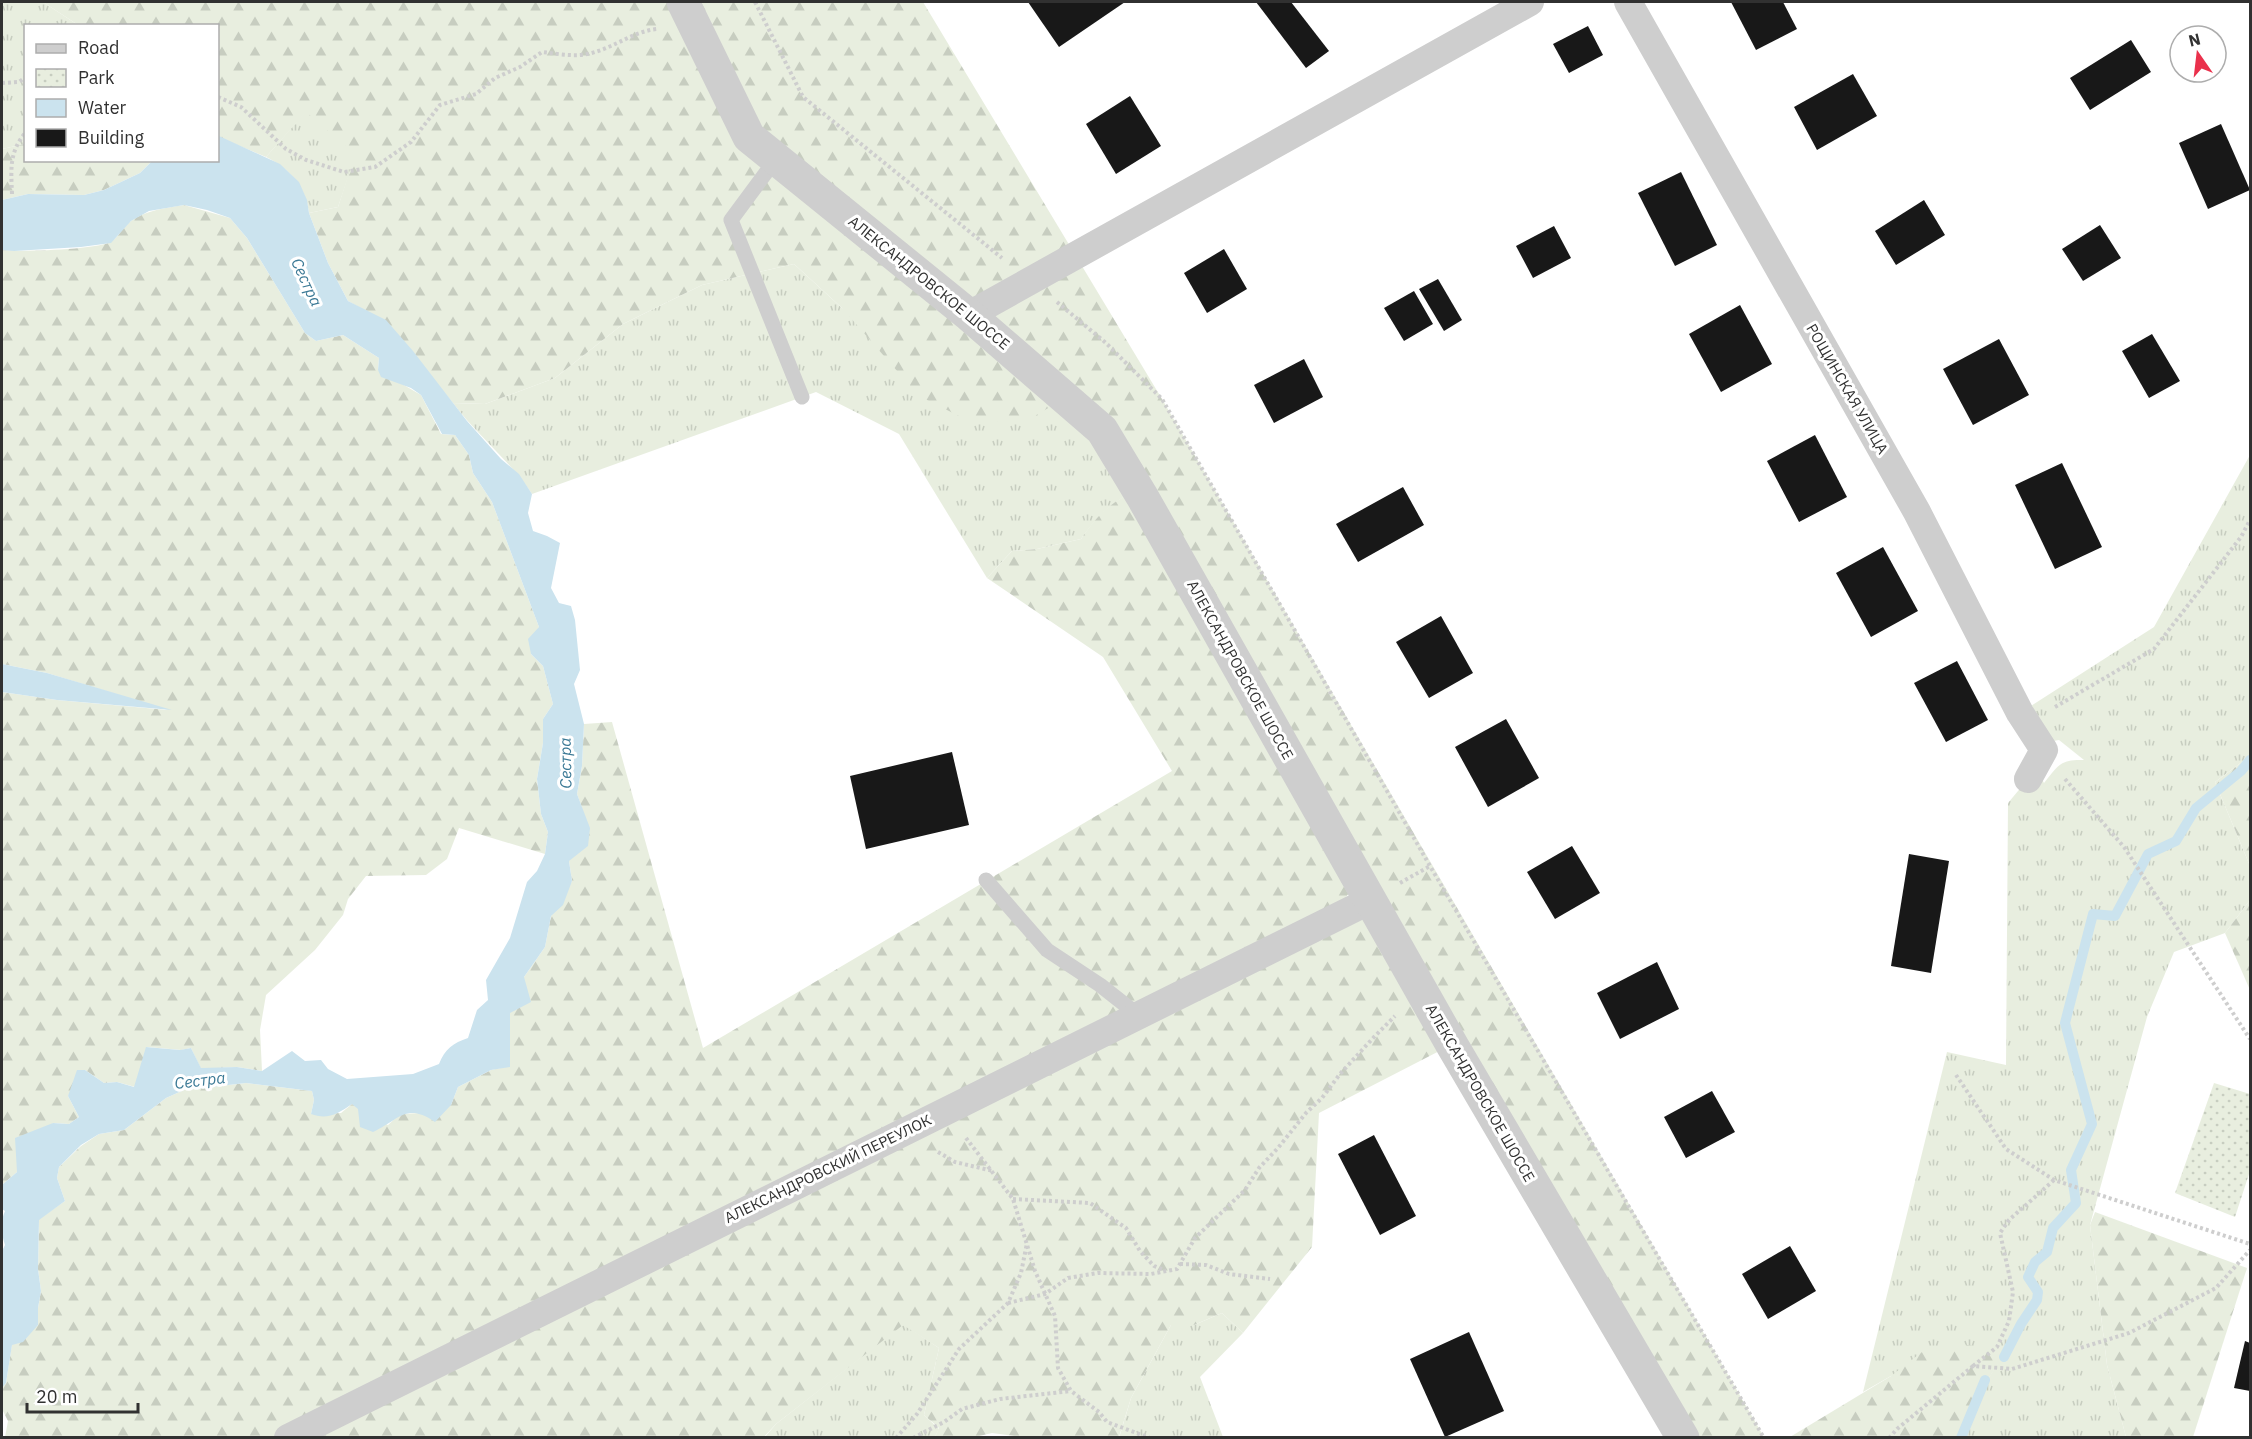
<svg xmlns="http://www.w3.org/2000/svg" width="2252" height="1439" font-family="'IBM Plex Sans',sans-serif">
  <defs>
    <pattern id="grass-tufts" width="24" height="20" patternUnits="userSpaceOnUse" patternTransform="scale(1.5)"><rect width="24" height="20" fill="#e8eedf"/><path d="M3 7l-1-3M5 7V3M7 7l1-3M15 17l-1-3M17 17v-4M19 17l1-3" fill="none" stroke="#c7cdc0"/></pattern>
    <pattern id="forest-firs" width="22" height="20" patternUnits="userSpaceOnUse" patternTransform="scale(1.5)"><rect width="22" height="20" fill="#e8eedf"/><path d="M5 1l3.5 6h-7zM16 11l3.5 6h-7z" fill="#c7cdc0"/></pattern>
    <pattern id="park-dots" width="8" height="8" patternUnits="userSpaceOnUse" patternTransform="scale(1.5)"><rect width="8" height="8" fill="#e8eedf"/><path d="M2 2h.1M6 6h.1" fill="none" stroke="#c7cdc0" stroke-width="1.8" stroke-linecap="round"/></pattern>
  </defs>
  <rect width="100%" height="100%" fill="#fff"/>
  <g fill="url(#grass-tufts)">
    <path d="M2,2H43L78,25L26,26L25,144L2,149Z"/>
    <path d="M306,111L356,154L338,207L309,213C306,187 290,169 266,157Z"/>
    <path d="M794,264L842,308L1065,397L1138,489C1111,503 1099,514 1081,539L1037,549L1012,551L987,578L899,434L816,392L532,494C510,461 477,435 453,403L485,404L555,378L623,324L702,285Z"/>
    <path d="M2250,455V756L2215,782L2250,866V900L2225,933L2174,952L2147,1017L2090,1225L2107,1365L2126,1437H1961L1982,1388L2006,1351L1891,1376L1863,1392L1947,1052L2006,1065L2008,803L2028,779L2034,764L2044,783C2058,766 2060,759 2084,760L2059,740L2042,743L2020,713L2154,627Z"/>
    <path d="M1222,1313L1243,1333L1200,1377L1223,1437L1119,1438L1131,1398L1171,1325H1194Z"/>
    <path d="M903,1324L939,1348L924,1415L939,1429L935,1437L764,1438L776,1424Z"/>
  </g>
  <g fill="url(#forest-firs)">
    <path d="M43,2H923L1162,399L1764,1437H1683L1451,1045L1319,1113L1312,1247L1243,1333L1222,1313L1194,1325H1171L1131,1398L1119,1437L1028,1438L992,1433L975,1437H935L939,1428L924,1415L939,1348L903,1325L776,1424L764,1437H303L1340,924L1352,888L1345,899L274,1437H5L8,1421L2,1409V1388L6,1383L12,1344L38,1325V1308L41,1291L38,1269L39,1219L65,1201L57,1178L59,1167L81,1146L99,1134L124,1130L166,1098L184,1090L246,1083L312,1091L314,1100L311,1114L341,1113L352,1104L388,1125L400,1114L421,1113L451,1105L458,1087L491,1070L510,1066V1012L524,977L545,947L551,916L572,881L569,861L582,808L577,794L582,766L584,724L612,722L703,1048L1172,771L1103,657L987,578L1012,551L1037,549L1081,539C1098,514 1110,503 1138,489L1065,398L1033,417L975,424L919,396L842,308L794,264L702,285L623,324L555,378L485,404L453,403L434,380L364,310L348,301L328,263L309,213L338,207L355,154L306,112L266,157L218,137V26L78,25Z"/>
    <path d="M25,144L26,160L152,161L140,173L104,190L84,195L28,194L2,200V149Z"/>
    <path d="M184,205L230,218L247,238L305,333L316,341L343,335L379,358L378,370L421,395L441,434L455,435L469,455L473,473L492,502L539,627L531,654L543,666L553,704L543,719V743L537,779L541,814L548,832L545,854L459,828L447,859L426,875L366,876L348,899L343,915L315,950L266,995L260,1030L262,1071L237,1067L201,1069L191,1048L181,1050L147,1047L135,1087L117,1082L104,1083L85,1070L68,1096L79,1117L69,1124L53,1123L17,1172L2,1185V692L57,700L168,710L47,673L2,664V250C18,252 100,250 112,241C119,236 124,226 131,221C146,210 166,208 184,205Z"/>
    <path d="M2250,756V866L2215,782Z"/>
    <path d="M2250,900V990L2225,933Z"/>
    <path d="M2095,1212L2247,1268L2193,1437H2126L2107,1365L2090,1225Z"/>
    <path d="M1961,1344L2007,1351L1982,1388L1961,1437H1790L1891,1376L1922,1352Z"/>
  </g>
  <path fill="url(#park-dots)" d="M2214,1083L2250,1094V1171L2235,1217L2175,1193Z"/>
  <g fill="#cbe3ee">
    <path d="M219,136L280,164L299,182L307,200L309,213L328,263L348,301L386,320L413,351L467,421L501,459L519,474L532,494L528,513L533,531L547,536L560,543L551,588L559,603L571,606L575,620L580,670L574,684L584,724L582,766L577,794L590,828L588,846L569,861L572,881L563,905L551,916L545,947L524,977L531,1002L510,1013V1067L491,1070L458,1087L451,1105L435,1122C406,1102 399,1120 373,1132L360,1127L358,1109L352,1104C338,1114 327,1120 311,1114L314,1100L312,1091L246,1083L184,1090L166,1098L124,1130L99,1134L81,1145L59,1167L57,1178L65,1201L39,1220L38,1269L41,1291L38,1308V1325L23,1342L12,1345L6,1383L2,1388V1251L5,1245C1,1233 0,1222 5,1211L2,1209V1185L17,1172L15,1138L53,1123L69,1124L79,1117L68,1096L77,1070H85L104,1083L117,1082L134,1087L146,1047L180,1050L191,1048L201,1068L237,1067L262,1071L292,1051L305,1061L321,1060L328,1069L347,1079L413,1074L439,1064C445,1049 453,1043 468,1038L477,1010L488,1000L486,980L510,938L527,882L537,871L545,854L548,832L541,814L537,779L543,743V719L553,704L543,666L531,654L528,639L539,627L492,502L473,473L469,455L455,435L442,434L421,395L411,388L381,377L378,370L379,358L343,335L316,341L305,333L247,238L230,218L207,210L184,205L149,211L131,221L111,243L81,247L14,251L2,250V200L28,194L84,195L104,190L140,173L152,161L218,160Z"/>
    <path d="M2,664L47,673L172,710L57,700L2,692Z"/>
  </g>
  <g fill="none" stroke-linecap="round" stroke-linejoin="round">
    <g stroke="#cbe3ee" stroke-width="10">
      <path d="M2004,1357L2021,1324L2037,1300L2038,1292L2028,1277L2035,1262L2047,1252L2053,1228L2076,1203L2071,1170L2092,1124L2065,1023L2093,914L2115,916L2148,854L2176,841L2196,808L2241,771L2250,760"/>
      <path d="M1961,1438L1985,1380"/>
    </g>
  </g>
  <g fill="#181818">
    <path d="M1028,2H1125L1059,47Z"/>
    <path d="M1256,2H1291L1329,51L1306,68Z"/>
    <path d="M1731,2H1783L1797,29L1756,50Z"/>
    <path d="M1588,26L1603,55L1569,73L1553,44Z"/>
    <path d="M2131,40L2151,72L2090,110L2070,78Z"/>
    <path d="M1853,74L1877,116L1817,150L1794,107Z"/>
    <path d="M1130,96L1161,146L1116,174L1086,124Z"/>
    <path d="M2221,124L2250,190L2208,209L2179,143Z"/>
    <path d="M1681,172L1717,245L1675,266L1638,193Z"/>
    <path d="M1924,200L1945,235L1896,265L1875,231Z"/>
    <path d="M2100,225L2121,258L2083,281L2062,249Z"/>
    <path d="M1554,226L1571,258L1533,278L1516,246Z"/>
    <path d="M1224,249L1247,289L1207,313L1184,273Z"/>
    <path d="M1438,279L1462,320L1444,331L1419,289Z"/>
    <path d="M1414,291L1433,324L1404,341L1384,308Z"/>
    <path d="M1740,305L1772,364L1721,392L1689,334Z"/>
    <path d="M2152,334L2180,381L2149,398L2122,351Z"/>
    <path d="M1999,339L2029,395L1973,425L1943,369Z"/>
    <path d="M1304,359L1323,397L1274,423L1254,385Z"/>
    <path d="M1815,435L1847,497L1799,522L1767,461Z"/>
    <path d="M2062,463L2102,547L2055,569L2015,485Z"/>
    <path d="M1403,487L1424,525L1358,562L1336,524Z"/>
    <path d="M1883,547L1918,611L1871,637L1836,573Z"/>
    <path d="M1441,616L1473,673L1429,698L1396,642Z"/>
    <path d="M1957,661L1988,720L1946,742L1914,683Z"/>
    <path d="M1506,719L1539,778L1488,807L1455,747Z"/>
    <path d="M952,752L969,825L866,849L850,776Z"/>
    <path d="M1572,846L1600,893L1555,919L1527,872Z"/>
    <path d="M1909,854L1949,861L1931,973L1891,966Z"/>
    <path d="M1657,962L1679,1009L1620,1039L1597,993Z"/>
    <path d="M1712,1091L1735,1132L1686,1158L1664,1117Z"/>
    <path d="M1374,1135L1416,1216L1380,1235L1338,1154Z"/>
    <path d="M1790,1246L1816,1291L1768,1319L1742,1274Z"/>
    <path d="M1469,1332L1504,1411L1445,1437L1410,1359Z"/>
    <path d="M2245,1341L2250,1343V1391L2234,1388Z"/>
  </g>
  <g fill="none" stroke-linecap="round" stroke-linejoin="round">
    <g stroke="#cecece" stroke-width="4" stroke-dasharray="3 3" stroke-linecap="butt">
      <path d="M755,2L803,97L1002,258"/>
      <path d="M2,83L19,82L26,77"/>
      <path d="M218,97L241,107L286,149L306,160L344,172L375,167L411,142L440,105L476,94L495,78L520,67L542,52C559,54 578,58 595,52C616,46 635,31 657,29"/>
      <path d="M12,194C11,168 9,152 26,132"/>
      <path d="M1057,302L1106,343L1162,399L1430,866L1764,1438"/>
      <path d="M2055,707L2154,649L2241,537L2250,520"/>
      <path d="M2065,779L2124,847L2250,1039"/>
      <path d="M1400,883L1430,866"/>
      <path d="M1956,1075L2006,1149L2054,1180L2250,1244"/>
      <path d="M966,1138L1013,1199L1035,1271L1055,1316L1058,1368L1071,1391L1099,1412L1107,1422L1150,1438"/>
      <path d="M938,1152L955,1162L993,1171"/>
      <path d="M1013,1199L1090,1203L1126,1228L1140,1251L1154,1266L1164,1270"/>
      <path d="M1180,1264L1206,1265L1229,1274L1270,1279"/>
      <path d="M1008,1303L1045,1294L1068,1278L1098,1273L1151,1274L1177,1269L1195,1238L1245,1190L1259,1168L1278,1148L1306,1113L1322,1098L1340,1074L1374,1037L1395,1016"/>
      <path d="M1973,1366L1997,1347L2009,1321L2013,1292L2000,1233L2009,1220L2054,1180"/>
      <path d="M896,1438L917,1414L959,1349L1008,1303L1021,1273L1027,1243"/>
      <path d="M913,1438L944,1422L962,1409L1000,1399L1071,1391"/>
      <path d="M1889,1438L1897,1429L1973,1366L2012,1369L2129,1333L2216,1288L2250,1250"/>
    </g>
    <g stroke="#cecece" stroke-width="15">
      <path d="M776,159L731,220L802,397"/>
      <path d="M986,880L1047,950L1100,985L1138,1015"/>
    </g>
    <g stroke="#cecece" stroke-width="28">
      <path d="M1628,2L1917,512L2020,713L2044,750L2028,779"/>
      <path d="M969,315L1530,2"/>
      <path d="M288,1438L1369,901"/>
    </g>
    <path stroke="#cecece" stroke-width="33" d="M683,2L749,137L969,315L1102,430L1143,498L1452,1045L1683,1438"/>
  </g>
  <g text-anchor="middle" stroke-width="6" stroke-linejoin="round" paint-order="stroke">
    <g font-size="15" fill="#313131" stroke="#fff">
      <text transform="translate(929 283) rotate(39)" y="5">АЛЕКСАНДРОВСКОЕ ШОССЕ</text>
      <text transform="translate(1847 389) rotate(60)" y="5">РОЩИНСКАЯ УЛИЦА</text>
      <text transform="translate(1240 670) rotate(61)" y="5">АЛЕКСАНДРОВСКОЕ ШОССЕ</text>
      <text transform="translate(1480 1093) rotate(60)" y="5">АЛЕКСАНДРОВСКОЕ ШОССЕ</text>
      <text transform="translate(828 1169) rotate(-26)" y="5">АЛЕКСАНДРОВСКИЙ ПЕРЕУЛОК</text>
    </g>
    <g font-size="16" font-style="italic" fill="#3c7a96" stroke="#fff">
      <text transform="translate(307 282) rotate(65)" y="6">Сестра</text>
      <text transform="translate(565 763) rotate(-91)" y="6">Сестра</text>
      <text transform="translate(200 1080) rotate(-7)" y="6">Сестра</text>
    </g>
  </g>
  <rect width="2252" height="1439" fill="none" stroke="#313131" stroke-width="6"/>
  <rect x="24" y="24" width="195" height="138" fill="#ffffff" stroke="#adadad" stroke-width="1.5"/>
  <rect x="36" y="44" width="30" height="9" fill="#cecece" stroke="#adadad" stroke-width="1.5"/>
  <text x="78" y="54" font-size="18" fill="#313131">Road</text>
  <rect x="36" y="69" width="30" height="18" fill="url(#park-dots)" stroke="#adadad" stroke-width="1.5"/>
  <text x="78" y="84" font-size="18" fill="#313131">Park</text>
  <rect x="36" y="99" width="30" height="18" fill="#cbe3ee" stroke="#adadad" stroke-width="1.5"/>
  <text x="78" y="114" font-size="18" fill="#313131">Water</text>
  <rect x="36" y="129" width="30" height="18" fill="#181818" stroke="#adadad" stroke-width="1.5"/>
  <text x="78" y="144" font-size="18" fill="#313131">Building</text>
  <g transform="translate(2198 54) rotate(346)"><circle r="28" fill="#ffffff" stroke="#adadad" stroke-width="1.5"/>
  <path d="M0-4.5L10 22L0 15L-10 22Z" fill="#ea314c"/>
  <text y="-9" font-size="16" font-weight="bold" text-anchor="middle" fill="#313131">N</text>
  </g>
  <path d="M27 1403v9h111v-9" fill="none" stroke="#313131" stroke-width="3"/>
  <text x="36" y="1403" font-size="18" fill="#313131" stroke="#ffffff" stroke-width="4.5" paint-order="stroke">20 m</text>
</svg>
